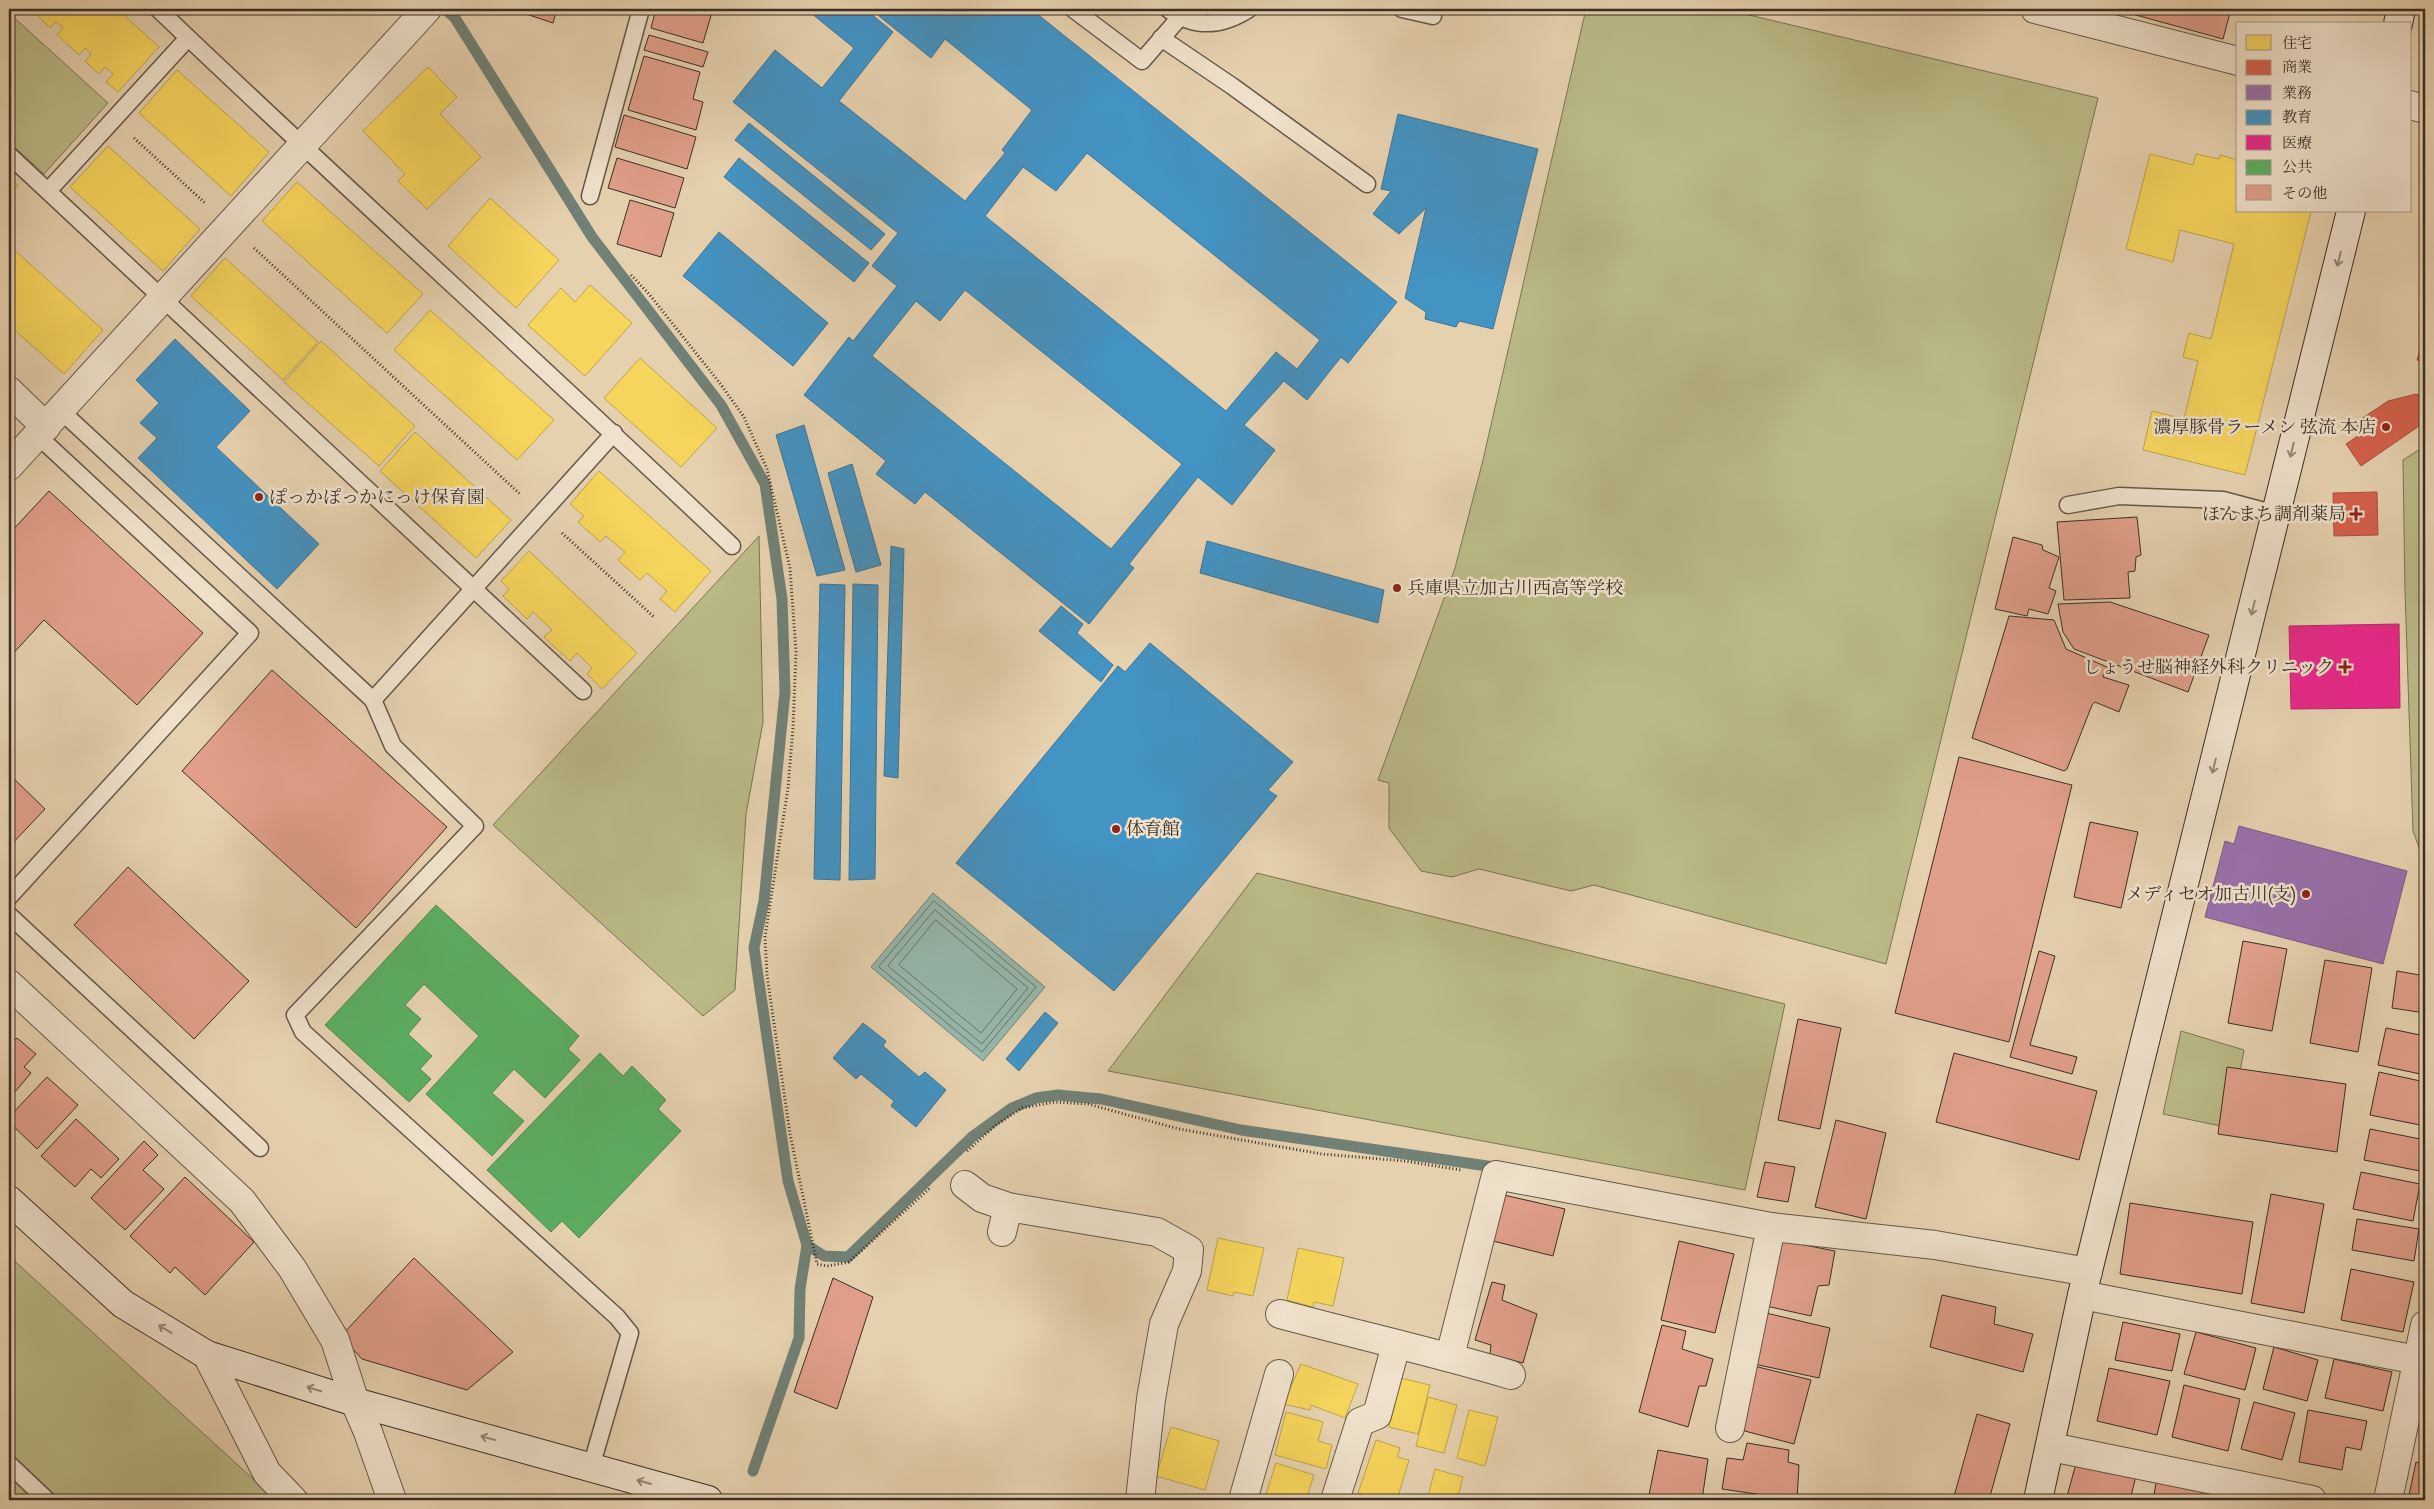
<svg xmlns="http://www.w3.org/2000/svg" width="2434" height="1509" font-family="'IM FELL Great Primer','Noto Serif JP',serif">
  <rect width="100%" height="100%" fill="#e6d1af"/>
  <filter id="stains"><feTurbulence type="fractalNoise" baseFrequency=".004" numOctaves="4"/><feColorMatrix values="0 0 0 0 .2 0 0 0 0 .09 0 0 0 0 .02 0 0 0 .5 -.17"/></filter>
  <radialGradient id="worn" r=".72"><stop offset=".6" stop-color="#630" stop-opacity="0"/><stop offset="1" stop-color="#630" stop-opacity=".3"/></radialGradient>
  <g fill="#baba87" stroke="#7a7457">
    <path d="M1586,9H1724L2098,98L1886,964L1594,885L1571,891L1479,869L1452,877L1421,871L1389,828V783L1378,780L1455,568L1483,460Z"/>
    <path d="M9,13L108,103L44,174L9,142Z"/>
    <path d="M2425,446V864L2413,831L2405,591L2403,460Z"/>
    <path d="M759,536L763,722L746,814L735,990L703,1016L493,825Z"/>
    <path d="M1257,873L1785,1004L1745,1190L1108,1071Z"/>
    <path d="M2181,1031L2244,1050L2230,1128L2163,1114Z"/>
    <path d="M9,1256L263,1488L275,1500H9Z"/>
  </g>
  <path fill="#96b7ab" stroke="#718176" d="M933,893L1045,987L983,1061L871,967Z"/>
  <g fill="#f6d55c" stroke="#bda34c">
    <path d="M41,9H117L159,47L118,92L106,82L113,74L105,67L99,74L85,61L91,54L85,48L79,55L57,35L63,28L56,22L50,28L37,15L42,10Z"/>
    <path d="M428,67L457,97L440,114L481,157L427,209L398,181L405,174L363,131Z"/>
    <path d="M177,70L269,152L231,196L139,113Z"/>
    <path d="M108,146L200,229L163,271L70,187Z"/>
    <path d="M2150,154L2193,165L2196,154L2219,159L2220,155L2238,160V211H2311L2245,475L2143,450L2152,411L2184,419L2198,361L2183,357L2189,333L2211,339L2234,244L2180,230L2173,262L2126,249Z"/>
    <path d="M9,176L18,186L9,195Z"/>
    <path d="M297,182L423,294L387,333L262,221Z"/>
    <path d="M490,198L559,260L516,308L448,246Z"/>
    <path d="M9,245L103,330L64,374L9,325Z"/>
    <path d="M225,258L318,342L283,380L191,296Z"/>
    <path d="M590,285L632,323L585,376L528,325L561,288L575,302Z"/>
    <path d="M430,310L554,420L517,460L394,350Z"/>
    <path d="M321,341L415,426L379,466L284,382Z"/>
    <path d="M640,358L717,428L681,467L604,398Z"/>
    <path d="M415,432L511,520L476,558L380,471Z"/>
    <path d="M599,471L711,571L675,612L660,599L667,591L647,573L640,580L618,560L625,552L606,536L600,542L578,522L584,516L570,504Z"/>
    <path d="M529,551L637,653L602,689L587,674L592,668L577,653L570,661L544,637L552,630L533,612L527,619L503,596L509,589L501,581Z"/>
    <path d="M1218,1238L1264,1248L1253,1296L1234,1292L1233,1296L1207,1290Z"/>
    <path d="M1298,1248L1344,1258L1333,1306L1314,1302L1313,1307L1287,1300Z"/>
    <path d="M1301,1364L1358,1384L1345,1418L1311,1405L1310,1410L1283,1404Z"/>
    <path d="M1401,1378L1430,1385L1418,1434L1389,1427Z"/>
    <path d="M1428,1397L1457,1405L1444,1453L1416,1446Z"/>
    <path d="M1469,1410L1498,1417L1485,1466L1457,1458Z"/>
    <path d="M1286,1412L1323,1422L1318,1441L1332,1445L1326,1469L1275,1455Z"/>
    <path d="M1171,1427L1219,1441L1205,1490L1156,1476Z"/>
    <path d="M1376,1440L1400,1448L1397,1457L1409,1460L1397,1500H1379L1358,1493Z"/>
    <path d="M1276,1463L1314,1475L1306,1500H1264Z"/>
    <path d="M1435,1469L1463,1477L1457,1500H1427Z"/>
  </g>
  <g fill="#d6604d" stroke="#a75142">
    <path d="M2425,333V362L2417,360Z"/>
    <path d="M2416,394L2425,397V422L2361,466L2346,444L2362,433L2355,423L2388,401Z"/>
    <path d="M2377,492L2378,535L2334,536L2333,493Z"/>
  </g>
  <path fill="#9970ab" stroke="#7c5c83" d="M2239,826L2407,871L2383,964L2205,917L2225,841L2234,844Z"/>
  <g fill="#4393c3" stroke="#407594" fill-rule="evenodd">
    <path d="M806,9H865L893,32L839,101L965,201L1005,153L1002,150L1032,110L945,39L931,58L879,16L885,9H1031L1397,302L1348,363L1341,357L1307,400L1284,381L1244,425L1275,450L1232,505L1198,477L1129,564L1134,568L1089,624L925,492L915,504L876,474L886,461L804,395L849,337L853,341L897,286L872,266L898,233L733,102L775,50L822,88L854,48ZM1087,153L1320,340L1297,369L1276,352L1226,411L985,216L1023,167L1056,191ZM965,290L1182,464L1111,549L872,356L916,301L940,321Z"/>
    <path d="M1398,114L1538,149L1493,329L1459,321L1456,327L1425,319L1426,312L1405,298L1426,208L1399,234L1373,214L1391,191L1381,189Z"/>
    <path d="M749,123L885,234L871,250L735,140Z"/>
    <path d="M739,158L869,263L854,282L724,177Z"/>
    <path d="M719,232L828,323L793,366L683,276Z"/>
    <path d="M175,339L250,411L216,447L319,544L277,589L138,458L157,438L140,423L159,403L136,380Z"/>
    <path d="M804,425L845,570L817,576L776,435Z"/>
    <path d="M852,464L881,565L856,572L828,473Z"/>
    <path d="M1207,541L1384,590L1378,623L1200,573Z"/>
    <path d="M891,546L904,549L898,778L884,776Z"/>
    <path d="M820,584L845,585L840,880L814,879Z"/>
    <path d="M853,584L878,585L875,879L849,880Z"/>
    <path d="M1061,606L1083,624L1077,633L1113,665L1101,682L1039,631Z"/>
    <path d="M1150,643L1293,762L1268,790L1277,796L1114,991L956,863L1118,666L1125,672Z"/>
    <path d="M1045,1012L1058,1023L1019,1071L1006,1059Z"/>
    <path d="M863,1023L886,1041L883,1046L919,1077L925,1072L946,1090L916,1127L891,1106L894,1101L861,1074L856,1079L833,1058Z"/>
  </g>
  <path fill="#e7298a" stroke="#b32b6c" d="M2399,624L2400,708L2291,709L2289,626Z"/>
  <g fill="#5aae61" stroke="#508850">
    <path d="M436,905L579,1036L568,1049L580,1060L545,1098L514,1069L492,1093L524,1121L492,1156L426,1094L479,1036L424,984L405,1005L421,1019L408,1034L432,1056L420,1069L431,1079L409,1102L325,1025Z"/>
    <path d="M600,1053L623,1076L632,1066L666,1100L658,1109L681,1131L579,1238L562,1221L551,1232L487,1170Z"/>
  </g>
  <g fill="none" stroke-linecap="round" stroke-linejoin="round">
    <g stroke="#687369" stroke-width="1">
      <path d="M934,901L1036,987L982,1052L879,967Z"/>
      <path d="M935,910L1028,988L982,1044L888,966Z"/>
      <path d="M936,920L1017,989L981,1033L899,965Z"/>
    </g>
    <g stroke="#718176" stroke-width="11">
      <path d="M445,9L455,18L592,237L721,405L765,484L782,599L785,692L764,901L754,948L788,1181L807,1245L800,1289L799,1338L753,1471"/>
      <path d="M807,1245L824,1256L848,1257L972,1137L1012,1108L1036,1098L1058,1095L1101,1099L1241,1130L1501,1168"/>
    </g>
  </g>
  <g fill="#e19f8a" stroke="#392f27">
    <path d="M511,9H557L553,23Z"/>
    <path d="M656,9H713L703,43L651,28Z"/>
    <path d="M2114,9H2231L2223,39Z"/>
    <path d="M649,35L708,52L703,67L644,50Z"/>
    <path d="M644,56L700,72L693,99L703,102L696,130L628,110Z"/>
    <path d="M624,115L696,137L687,169L615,147Z"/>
    <path d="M617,158L684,178L675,208L608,188Z"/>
    <path d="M630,200L674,213L661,257L617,244Z"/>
    <path d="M49,491L203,633L137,705L44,620L9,658V534Z"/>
    <path d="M2137,517L2141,555L2136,557L2135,571L2128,572L2130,598L2064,600L2057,522Z"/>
    <path d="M2013,537L2042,545L2043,550L2059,557L2049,588L2056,591L2048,614L2029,609L2027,616L1995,609Z"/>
    <path d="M2110,602L2209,635L2188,692L2074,649L2063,632L2058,604Z"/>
    <path d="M2009,616L2054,620L2066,649L2107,667L2103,677L2129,685L2119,712L2095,702L2092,705L2067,769L2064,771L1972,738Z"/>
    <path d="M272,670L447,827L356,928L182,771Z"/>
    <path d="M1959,757L2072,785L2009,1042L1895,1013Z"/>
    <path d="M9,774L45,809L9,847Z"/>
    <path d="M2090,822L2138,832L2121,908L2074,897Z"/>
    <path d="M128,867L249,981L194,1039L74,925Z"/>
    <path d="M2421,886H2425V955Z"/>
    <path d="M2243,941L2287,949L2272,1031L2228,1023Z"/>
    <path d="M2039,951L2055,956L2030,1045L2077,1057L2072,1074L2010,1057Z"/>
    <path d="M2325,960L2372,968L2358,1052L2310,1043Z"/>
    <path d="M2397,971L2425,976V1013L2392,1008Z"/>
    <path d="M1798,1019L1841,1028L1820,1129L1778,1120Z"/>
    <path d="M2386,1028L2425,1036V1075L2378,1065Z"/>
    <path d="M17,1038L36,1054L24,1067L31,1073L9,1099V1047Z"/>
    <path d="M1954,1053L2097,1091L2079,1160L1936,1122Z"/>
    <path d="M2227,1067L2346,1084L2337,1152L2218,1134Z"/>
    <path d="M2379,1072L2425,1082V1126L2370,1115Z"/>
    <path d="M47,1077L78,1105L37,1149L9,1122V1117Z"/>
    <path d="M76,1119L119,1159L101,1178L91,1169L75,1187L41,1156Z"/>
    <path d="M1836,1120L1886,1133L1866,1219L1815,1207Z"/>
    <path d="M2370,1129L2425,1140V1172L2364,1160Z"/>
    <path d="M144,1141L158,1155L143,1170L164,1189L125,1230L91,1198Z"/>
    <path d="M1765,1162L1795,1167L1788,1202L1757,1197Z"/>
    <path d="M2361,1172L2420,1184L2413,1221L2353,1209Z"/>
    <path d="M185,1177L254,1242L205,1295L175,1267L170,1273L130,1236Z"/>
    <path d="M2271,1194L2324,1204L2304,1313L2251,1303Z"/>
    <path d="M1504,1195L1565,1209L1553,1256L1493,1241Z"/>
    <path d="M2130,1203L2253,1222L2242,1294L2120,1274Z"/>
    <path d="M2357,1219L2419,1229L2414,1261L2352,1250Z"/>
    <path d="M1779,1240L1835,1251L1829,1285L1818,1286L1811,1316L1766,1306Z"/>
    <path d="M1679,1241L1734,1254L1715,1333L1661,1320Z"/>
    <path d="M414,1258L513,1352L467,1390L362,1359L341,1336Z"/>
    <path d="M2351,1269L2414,1282L2403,1332L2341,1320Z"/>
    <path d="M833,1278L873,1297L837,1409L794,1392Z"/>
    <path d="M1492,1282L1505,1285L1502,1300L1537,1314L1523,1363L1490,1354L1491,1345L1475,1340Z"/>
    <path d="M1942,1295L1996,1307L1994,1324L2033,1334L2023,1372L1930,1347Z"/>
    <path d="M1766,1313L1830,1328L1819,1378L1754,1364Z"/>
    <path d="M2123,1322L2180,1334L2172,1371L2115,1360Z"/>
    <path d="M1662,1325L1686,1331L1682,1349L1713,1359L1706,1386H1699L1688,1427L1639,1412Z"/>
    <path d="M2196,1332L2256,1348L2245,1390L2184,1374Z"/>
    <path d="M2274,1347L2318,1360L2307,1401L2263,1389Z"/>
    <path d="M2334,1359L2392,1372L2383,1411L2325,1398Z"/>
    <path d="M1754,1366L1811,1380L1794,1444L1741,1430Z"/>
    <path d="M2109,1368L2170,1381L2157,1435L2097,1421Z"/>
    <path d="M2184,1385L2240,1399L2228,1451L2172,1437Z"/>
    <path d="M2254,1402L2295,1413L2282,1460L2241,1449Z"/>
    <path d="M2308,1410L2367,1421L2361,1450L2346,1447L2342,1470L2299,1462Z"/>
    <path d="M1977,1414L2010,1424L1989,1500H1953Z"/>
    <path d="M1747,1443L1789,1450L1788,1462L1799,1465L1797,1500L1722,1489L1727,1458L1743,1460Z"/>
    <path d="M1658,1450L1708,1459L1702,1500H1648Z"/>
    <path d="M2077,1460L2136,1476L2130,1500H2066Z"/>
    <path d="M2416,1462L2425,1464V1500H2408Z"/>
    <path d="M2157,1478L2211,1489L2209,1500H2153Z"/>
  </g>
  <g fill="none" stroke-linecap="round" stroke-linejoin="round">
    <defs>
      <g id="lane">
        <path d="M158,9C347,190 542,365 732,546"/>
        <path d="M1073,9L1142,61L1180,17"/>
        <path d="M1168,9C1195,29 1221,27 1249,9"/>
        <path d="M1402,9L1433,16"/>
        <path d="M1161,38L1232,86L1367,184"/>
        <path d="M9,155L583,691"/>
        <path d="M48,191L188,38"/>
        <path d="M590,196L641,9"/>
        <path d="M60,410L373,700L393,746L475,826L295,1015L303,1032L617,1317L630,1333L591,1467"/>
        <path d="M2068,505L2119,496L2223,500L2276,514"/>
        <path d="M373,700L614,433"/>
        <path d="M9,897L250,633L38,436"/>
        <path d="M9,915L260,1148"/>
        <path d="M9,1464L47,1500"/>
      </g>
      <g id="street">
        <path d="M2035,9L2238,61"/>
        <path d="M2410,105L2425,109"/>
        <path d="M9,391L46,427"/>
        <path d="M9,466L427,9"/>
        <path d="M9,984L242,1201L292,1268L335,1340L355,1402L368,1432L392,1500"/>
        <path d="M965,1185L982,1198L1008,1207L1157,1232L1189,1250L1187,1271L1164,1324L1151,1399L1140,1500"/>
        <path d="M1002,1232L1008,1207"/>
        <path d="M2082,1295L2417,1360"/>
        <path d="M1280,1314C1357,1335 1435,1352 1511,1375"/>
        <path d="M207,1355L267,1473L293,1500"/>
        <path d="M1450,1356L1496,1175L1771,1227L1935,1245L2088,1272"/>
        <path d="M1730,1428L1771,1227"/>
        <path d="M2051,1447L2312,1500"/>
        <path d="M1243,1500L1279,1374"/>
        <path d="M1335,1500L1360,1422L1377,1415L1396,1345"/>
        <path d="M2388,1500L2425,1325"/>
      </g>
      <g id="secondary">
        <path d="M2398,24L2401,9"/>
        <path d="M9,1200L123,1304L207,1355L355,1402L708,1500"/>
        <path d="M2038,1500L2082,1295L2351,211"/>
      </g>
    </defs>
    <use href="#lane" stroke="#645849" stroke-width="19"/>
    <use href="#street" stroke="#645849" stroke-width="30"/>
    <use href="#secondary" stroke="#392f27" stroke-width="30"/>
    <g stroke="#392f27" stroke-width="3" stroke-dasharray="1 2.5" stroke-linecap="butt">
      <path d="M134,138L205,203"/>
      <path d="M254,248L521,495"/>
      <path d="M631,275L649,294L719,382L744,417L767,469L790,568L796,652L793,728L788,788L765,937L767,975L790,1134L817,1264L827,1266L849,1262L931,1187"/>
      <path d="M562,533L654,617"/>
      <path d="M967,1151L996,1125L1022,1108L1055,1102L1088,1104L1179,1129L1322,1154L1405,1161L1461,1170"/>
    </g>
    <use href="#lane" stroke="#efe1cb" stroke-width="16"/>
    <use href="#street" stroke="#efe1cb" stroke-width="28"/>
    <use href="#secondary" stroke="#efe1cb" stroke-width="28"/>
  </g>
  <defs><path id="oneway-shaft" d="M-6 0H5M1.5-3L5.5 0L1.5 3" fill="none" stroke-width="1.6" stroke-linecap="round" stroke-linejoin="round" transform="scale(1.25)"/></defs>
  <g stroke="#948879">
    <use href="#oneway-shaft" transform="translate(2339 259) rotate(104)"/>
    <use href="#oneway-shaft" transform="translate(2292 450) rotate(104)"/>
    <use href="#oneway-shaft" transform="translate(2253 608) rotate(104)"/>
    <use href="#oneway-shaft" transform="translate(2214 766) rotate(104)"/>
    <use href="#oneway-shaft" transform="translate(165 1329) rotate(-149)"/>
    <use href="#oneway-shaft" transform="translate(314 1389) rotate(-163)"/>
    <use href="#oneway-shaft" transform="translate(488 1438) rotate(-165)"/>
    <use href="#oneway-shaft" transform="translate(644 1482) rotate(-164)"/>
  </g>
  <g fill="#8f2418" stroke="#efe1cb" stroke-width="2">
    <circle cx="2386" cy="427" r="5"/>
    <circle cx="259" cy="497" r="5"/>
    <path d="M2353.5 506.5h5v5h5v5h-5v5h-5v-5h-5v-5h5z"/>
    <circle cx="1397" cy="588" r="5"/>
    <path d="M2342.5 659.5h5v5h5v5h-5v5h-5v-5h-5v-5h5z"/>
    <circle cx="1116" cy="829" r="5"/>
    <circle cx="2306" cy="894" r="5"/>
  </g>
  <g text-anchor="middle" stroke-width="5" stroke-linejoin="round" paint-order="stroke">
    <g font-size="18" fill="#392f27" stroke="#efe1cb" text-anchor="end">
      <text x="2376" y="433">濃厚豚骨ラーメン 弦流 本店</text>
      <text x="269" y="503" text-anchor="start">ぽっかぽっかにっけ保育園</text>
      <text x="2346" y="520">ほんまち調剤薬局</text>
      <text x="1407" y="594" text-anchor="start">兵庫県立加古川西高等学校</text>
      <text x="2334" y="673">しょうせ脳神経外科クリニック</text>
      <text x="1126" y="835" text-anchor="start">体育館</text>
      <text x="2296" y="900">メディセオ加古川(支)</text>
    </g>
  </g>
  <rect width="2434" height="1509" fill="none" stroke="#e6d1af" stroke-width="30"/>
  <rect x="10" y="10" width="2414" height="1489" fill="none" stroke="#392f27" stroke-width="2.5"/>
  <rect x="15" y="15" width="2404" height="1479" fill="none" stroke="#392f27"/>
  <rect x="2236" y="22" width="175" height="190" fill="#efe1cb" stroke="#a69a89"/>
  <rect x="2246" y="35" width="25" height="15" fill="#f6d55c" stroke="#a69a89"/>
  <text x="2282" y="48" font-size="15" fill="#392f27">住宅</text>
  <rect x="2246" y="60" width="25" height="15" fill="#d6604d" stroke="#a69a89"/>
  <text x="2282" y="72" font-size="15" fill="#392f27">商業</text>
  <rect x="2246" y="85" width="25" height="15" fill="#9970ab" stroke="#a69a89"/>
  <text x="2282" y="98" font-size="15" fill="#392f27">業務</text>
  <rect x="2246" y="110" width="25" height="15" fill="#4393c3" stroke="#a69a89"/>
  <text x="2282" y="122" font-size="15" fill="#392f27">教育</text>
  <rect x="2246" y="135" width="25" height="15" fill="#e7298a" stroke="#a69a89"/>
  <text x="2282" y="148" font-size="15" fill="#392f27">医療</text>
  <rect x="2246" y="160" width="25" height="15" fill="#5aae61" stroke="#a69a89"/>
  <text x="2282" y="172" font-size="15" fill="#392f27">公共</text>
  <rect x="2246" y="185" width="25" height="15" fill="#e19f8a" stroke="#a69a89"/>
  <text x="2282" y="198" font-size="15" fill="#392f27">その他</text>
  <rect width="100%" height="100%" filter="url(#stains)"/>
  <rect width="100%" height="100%" fill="url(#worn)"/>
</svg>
